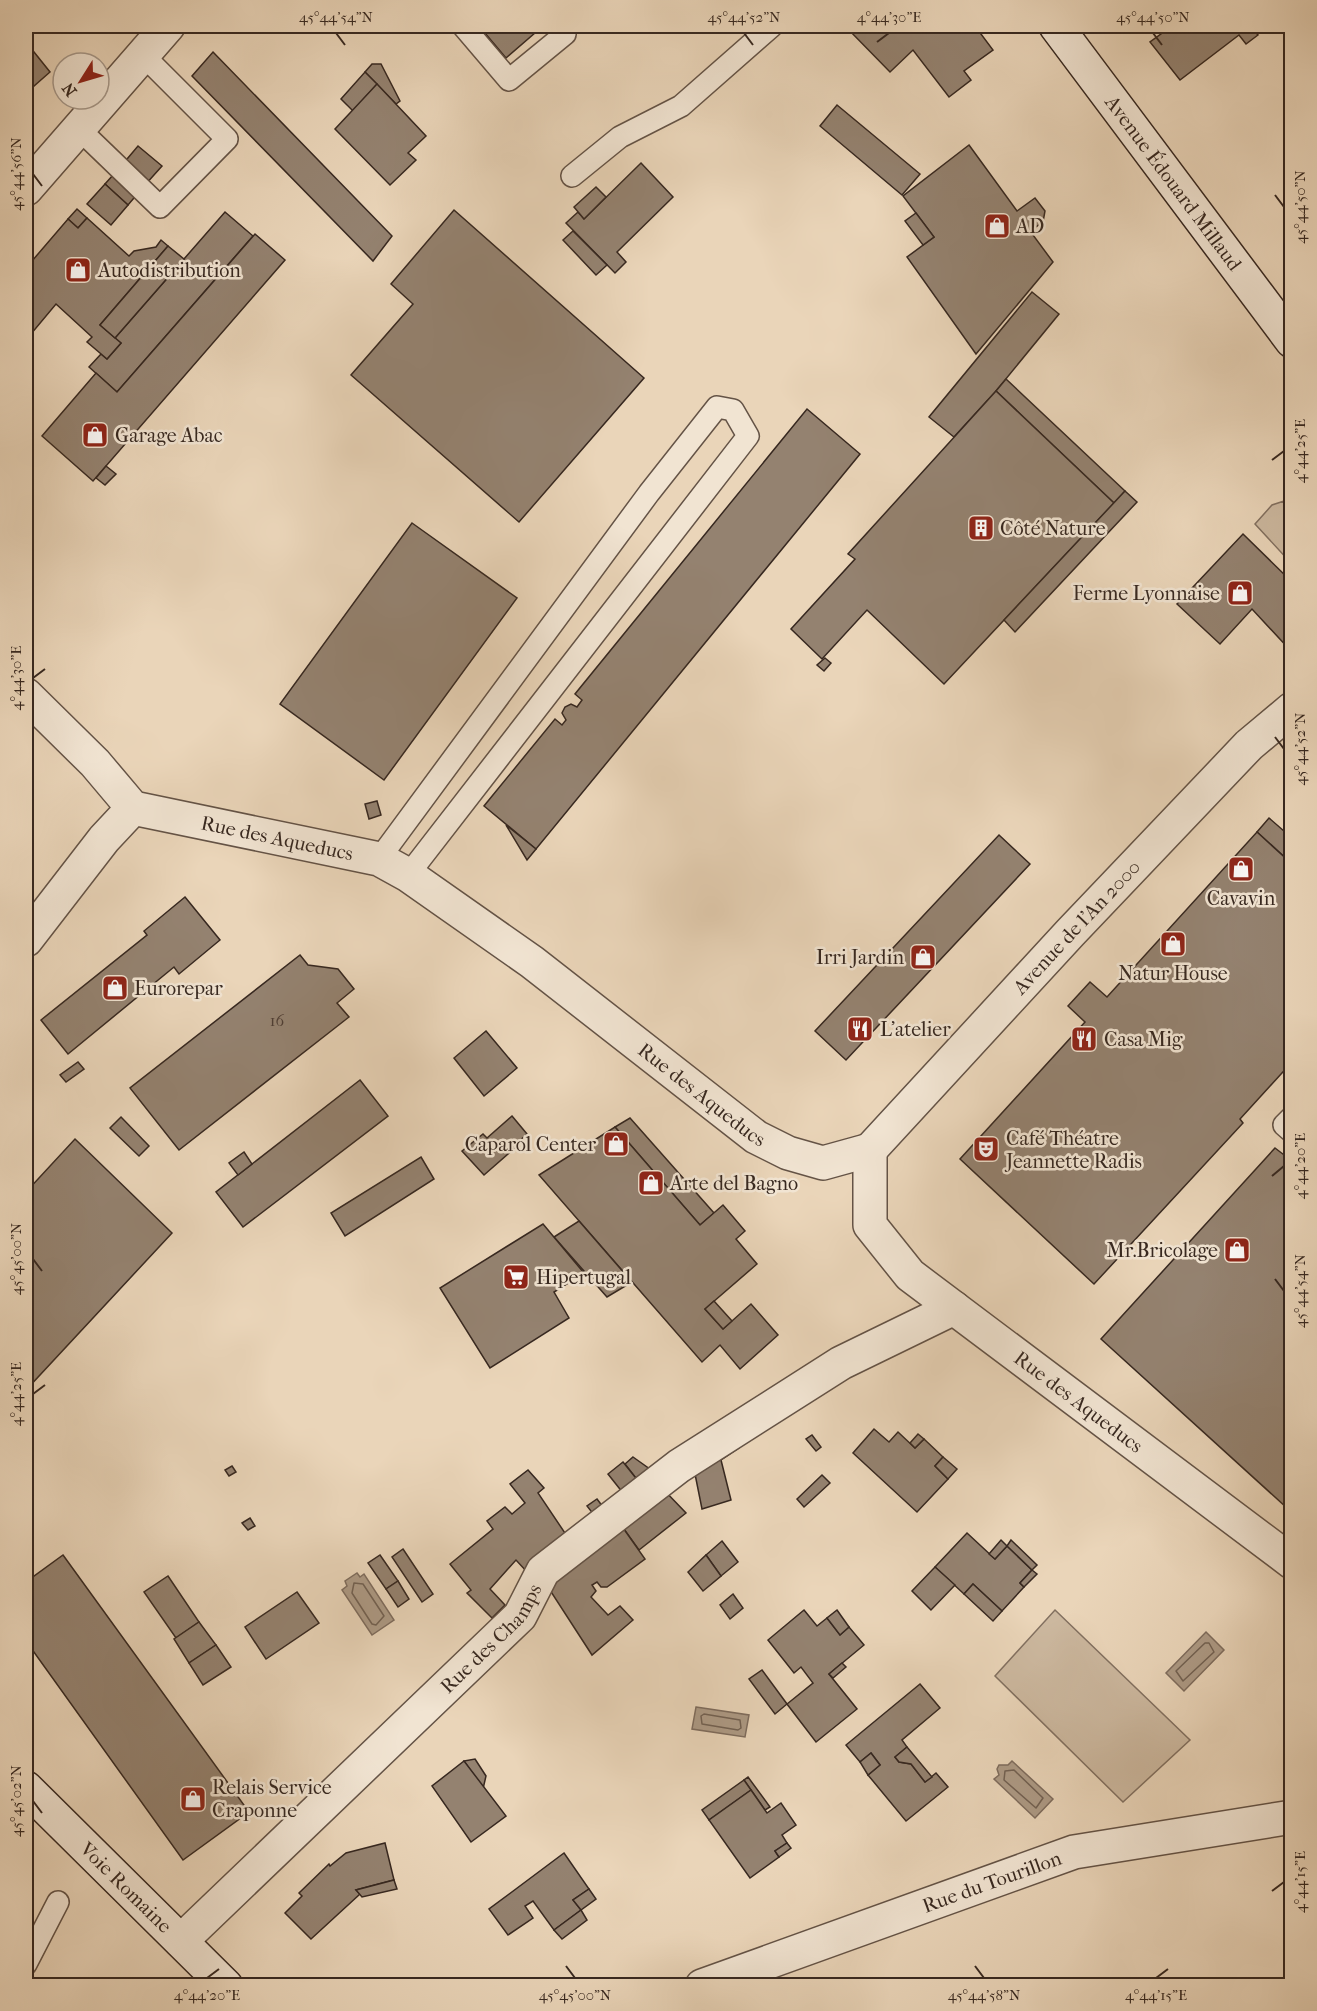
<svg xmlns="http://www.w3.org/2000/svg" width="1317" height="2011" font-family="'IM FELL French Canon',serif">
  <rect width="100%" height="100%" fill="#ead5b9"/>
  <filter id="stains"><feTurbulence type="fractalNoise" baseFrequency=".00333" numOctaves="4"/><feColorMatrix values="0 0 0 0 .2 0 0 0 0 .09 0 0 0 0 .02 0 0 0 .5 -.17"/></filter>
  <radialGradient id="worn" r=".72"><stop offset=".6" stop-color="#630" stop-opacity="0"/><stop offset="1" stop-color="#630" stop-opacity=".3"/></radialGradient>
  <g fill="#ccb89f" stroke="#827060" stroke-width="1.5">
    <path d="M1284,501L1286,525L1291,535V563L1255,524L1272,505Z"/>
    <path d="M1055,1610L1190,1740L1123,1802L995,1676Z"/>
  </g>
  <g fill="#ad9a85" stroke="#7e6c5d" stroke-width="1.5">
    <path d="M357,1573L360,1577L364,1574L394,1620L372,1635L342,1590L347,1586L345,1581Z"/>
    <path d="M1206,1632L1224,1650L1184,1691L1166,1673Z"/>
    <path d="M696,1707L749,1715L745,1737L692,1729Z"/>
    <path d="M1012,1761L1053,1799L1035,1818L994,1779L999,1775L997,1769L999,1765H1008Z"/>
  </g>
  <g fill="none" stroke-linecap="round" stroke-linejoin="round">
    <g stroke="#726152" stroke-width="1.5">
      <path d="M354,1583L363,1584L384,1616L376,1625L372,1624L352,1593Z"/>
      <path d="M1205,1643H1209L1214,1652L1183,1681L1176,1671Z"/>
      <path d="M704,1714L740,1720L741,1728L738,1730L702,1724L701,1716Z"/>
      <path d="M1014,1770L1043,1798L1036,1808L1004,1780L1005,1771Z"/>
    </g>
  </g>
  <g fill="#948270" stroke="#372820" stroke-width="1.5">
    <path d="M479,26H543L506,58Z"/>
    <path d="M849,26H896L903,32L912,26H975L993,50L964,71L971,80L949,97L913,50L890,72L847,28Z"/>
    <path d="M1172,26H1250L1258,35L1246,44L1239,35L1180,80L1150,42Z"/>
    <path d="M26,42L50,72L26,93Z"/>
    <path d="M213,52L392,236L373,261L192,76Z"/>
    <path d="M372,64H381L400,101L396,104L365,72Z"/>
    <path d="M365,72L377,84L353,111L341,99Z"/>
    <path d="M377,84L426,136L408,153L416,160L390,185L335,129Z"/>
    <path d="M837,105L920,174L902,195L820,126Z"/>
    <path d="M969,145L1017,211L1035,198L1045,211L1043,222L1030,231L1053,262L976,354L907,257L934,237L903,196Z"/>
    <path d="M138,146L162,166L145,185L122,165Z"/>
    <path d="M641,163L673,197L617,252L626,262L615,273L566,223L578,212L584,219Z"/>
    <path d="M122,165L145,185L128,205L105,184Z"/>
    <path d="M105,184L128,205L111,225L87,204Z"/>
    <path d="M596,187L606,197L584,219L574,207Z"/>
    <path d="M77,209L87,218L78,228L68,219Z"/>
    <path d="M454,210L644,378L519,522L351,375L413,304L391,284Z"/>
    <path d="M225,212L253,236L117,392L89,367L101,354L107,359L121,343L115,338Z"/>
    <path d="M916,213L934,237L923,245L905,221Z"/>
    <path d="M87,218L129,256L134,251L156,247L161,240L168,246L100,325L121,343L107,359L87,342L92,337L56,304L26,340V268L68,219L78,228Z"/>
    <path d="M573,231L607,265L596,275L563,240Z"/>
    <path d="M255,234L285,260L93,481L42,436L96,373L117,392Z"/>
    <path d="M168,246L184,259L115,338L100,325Z"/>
    <path d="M1032,292L1059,314L996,391L954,437L929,417Z"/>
    <path d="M1006,379L1125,491L1114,503L996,391Z"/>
    <path d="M996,391L1114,503L944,684L867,610L822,659L791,629L855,559L848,554Z"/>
    <path d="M807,409L860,454L536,849L484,806L555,719L562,725L566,720L562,713L565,707L571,704L577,707L582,700L575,694Z"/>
    <path d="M106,466L116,474L105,485L96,478Z"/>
    <path d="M1125,491L1137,502L1015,632L1004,620Z"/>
    <path d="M412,523L517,598L384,780L280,704Z"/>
    <path d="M1243,534L1292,582L1290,650L1252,609L1220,644L1177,604Z"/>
    <path d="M825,658L831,663L824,671L817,665Z"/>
    <path d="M377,801L381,815L369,819L365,804Z"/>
    <path d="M1269,818L1292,838V864L1257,832Z"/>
    <path d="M506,825L536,849L527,860Z"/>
    <path d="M1257,832L1292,864V1062L1240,1119L1243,1123L1094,1284L960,1159L1085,1022L1068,1006L1090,982L1107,997Z"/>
    <path d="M999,835L1030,864L846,1060L815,1031Z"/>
    <path d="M185,897L220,940L179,974L174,967L68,1054L41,1020L147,935L144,931Z"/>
    <path d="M300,955L308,965L338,969L354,989L337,1003L349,1017L179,1150L130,1088Z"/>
    <path d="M486,1031L517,1068L484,1096L454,1058Z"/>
    <path d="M78,1062L84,1069L66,1082L60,1075Z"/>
    <path d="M360,1080L388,1116L243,1227L216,1192Z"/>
    <path d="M512,1116L527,1134L515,1145L516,1147L484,1175L462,1151L483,1134L487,1138Z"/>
    <path d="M121,1117L149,1146L139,1156L110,1128Z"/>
    <path d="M630,1118L714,1213L700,1225L615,1127Z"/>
    <path d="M615,1127L700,1225L723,1205L745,1231L736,1239L757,1264L705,1309L723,1329L751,1304L778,1335L740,1369L720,1345L702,1362L539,1175Z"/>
    <path d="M75,1139L172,1233L26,1390V1192Z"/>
    <path d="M1275,1148L1292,1161V1504L1287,1508L1101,1339Z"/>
    <path d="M244,1152L252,1164L238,1175L229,1163Z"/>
    <path d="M421,1157L434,1179L345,1236L331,1213Z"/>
    <path d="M579,1221L632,1282L607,1297L554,1237Z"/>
    <path d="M543,1224L584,1273L554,1292L569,1318L490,1368L440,1288Z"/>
    <path d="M714,1301L732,1321L723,1329L705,1309Z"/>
    <path d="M874,1429L889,1442L898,1432L915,1448L924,1439L943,1457L935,1466L948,1479L917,1512L853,1453Z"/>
    <path d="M918,1434L924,1439L915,1448L910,1443Z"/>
    <path d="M812,1435L821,1447L816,1451L806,1439Z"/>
    <path d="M738,1442L739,1448L721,1460L731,1500L702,1509L695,1474Z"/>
    <path d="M633,1457L654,1472L639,1482L625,1464Z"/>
    <path d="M943,1457L957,1469L948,1479L935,1466Z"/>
    <path d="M623,1462L639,1482L623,1493L608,1474Z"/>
    <path d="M232,1466L236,1472L229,1476L225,1470Z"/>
    <path d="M528,1470L544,1488L538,1493L569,1539L528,1573L516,1560L490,1589L505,1605L492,1618L467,1593L471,1590L450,1564L493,1529L487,1521L505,1507L512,1514L525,1503L510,1484Z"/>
    <path d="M822,1475L830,1483L804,1507L797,1499Z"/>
    <path d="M662,1488L686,1513L639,1550L621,1525Z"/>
    <path d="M597,1499L603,1507L594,1515L587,1506Z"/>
    <path d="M250,1518L255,1526L248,1530L242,1523Z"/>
    <path d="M621,1525L645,1559L607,1587H601L597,1582L592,1585L596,1591L591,1597L608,1615L620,1606L633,1620L592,1655L544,1581Z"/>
    <path d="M967,1533L995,1559L1007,1546L1032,1570L1020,1583L1024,1587L1002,1611L973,1584L964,1594L935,1567Z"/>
    <path d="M1001,1540L1007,1546L995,1559L989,1554Z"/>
    <path d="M1011,1540L1037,1565L1032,1570L1007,1546Z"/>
    <path d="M722,1541L738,1562L721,1576L706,1555Z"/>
    <path d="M403,1549L433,1594L422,1602L392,1557Z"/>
    <path d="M63,1555L249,1812L183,1860L26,1641V1582Z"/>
    <path d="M380,1555L398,1581L386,1589L368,1563Z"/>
    <path d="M706,1555L721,1576L703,1591L688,1572Z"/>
    <path d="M935,1567L955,1585L931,1610L912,1591Z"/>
    <path d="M1032,1570L1037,1574L1024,1587L1020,1583Z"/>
    <path d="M168,1576L199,1622L176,1638L144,1592Z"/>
    <path d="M398,1581L409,1599L398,1607L386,1589Z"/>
    <path d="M973,1584L1002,1611L993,1621L964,1594Z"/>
    <path d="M297,1592L319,1623L266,1659L245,1627Z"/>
    <path d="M733,1594L743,1608L730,1619L720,1605Z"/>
    <path d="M804,1610L817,1626L827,1618L840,1635L849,1627L864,1645L829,1674L857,1709L816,1742L787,1704L813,1683L801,1667L794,1673L768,1640Z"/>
    <path d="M837,1610L849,1627L840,1635L827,1618Z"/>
    <path d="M199,1622L216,1645L189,1663L174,1639Z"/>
    <path d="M216,1645L231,1667L203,1685L189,1663Z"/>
    <path d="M842,1663L846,1667L833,1678L829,1674Z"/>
    <path d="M762,1670L787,1704L775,1714L749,1679Z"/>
    <path d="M920,1684L940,1708L902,1740L907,1747L895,1757L899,1762L911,1764L925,1782L936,1773L948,1787L906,1821L868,1775L880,1765L871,1753L860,1762L846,1745Z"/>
    <path d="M907,1747L932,1777L925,1782L911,1764L899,1762L895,1757Z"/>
    <path d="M871,1753L880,1765L868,1775L860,1762Z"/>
    <path d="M475,1759L486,1776L483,1789L464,1761Z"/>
    <path d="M464,1761L506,1816L471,1842L432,1786Z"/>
    <path d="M748,1777L770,1807L765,1810L744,1780Z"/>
    <path d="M744,1780L751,1790L709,1820L702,1810Z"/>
    <path d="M751,1790L767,1813L781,1803L796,1825L782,1835L787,1843L775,1851L779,1857L750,1878L709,1820Z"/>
    <path d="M385,1843L394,1880L356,1890L360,1894L311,1939L285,1913L302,1896L299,1893L329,1864L330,1866L346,1853Z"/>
    <path d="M787,1843L791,1848L779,1857L775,1851Z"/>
    <path d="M564,1853L589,1889L573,1900L581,1910L554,1930L533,1901L525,1906L533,1918L508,1935L489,1909Z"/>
    <path d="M394,1880L397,1889L362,1897L356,1890Z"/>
    <path d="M589,1889L596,1899L581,1910L573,1900Z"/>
    <path d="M581,1910L587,1920L562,1939L554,1930Z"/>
    <path d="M1292,1931V1948L1285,1934Z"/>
  </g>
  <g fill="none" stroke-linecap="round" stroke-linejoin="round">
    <defs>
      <g id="lane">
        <path d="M463,26L509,80L565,34"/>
        <path d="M78,128L160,207L227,139L143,55"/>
        <path d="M572,176L620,137L681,106L772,26"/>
        <path d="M379,859L649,493L717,407L733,410L748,436L408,875"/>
        <path d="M1292,1117L1284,1125L1292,1132"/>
        <path d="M26,1964L58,1902"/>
      </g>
      <g id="street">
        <path d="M26,189L168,26"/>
        <path id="s1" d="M26,695L95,763L133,808L379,859L408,875L532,962L756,1137L788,1153L823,1163L870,1150"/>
        <path d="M26,940L104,839L133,808"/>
        <path id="s2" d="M870,1150V1225L910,1275L1292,1562"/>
        <path id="s3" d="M870,1150L1070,933L1249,745L1292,709"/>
        <path id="s4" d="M181,1941L520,1616L543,1571L679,1466L841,1363L954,1308"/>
        <path id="s5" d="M702,1986L1074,1852L1292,1817"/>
      </g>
      <g id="secondary">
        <path id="s6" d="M1056,26L1292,341"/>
        <path id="s7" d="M26,1788L226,1986"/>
      </g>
    </defs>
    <use href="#lane" stroke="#645346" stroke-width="24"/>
    <use href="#street" stroke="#645346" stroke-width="36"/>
    <use href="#secondary" stroke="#372820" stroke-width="36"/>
    <use href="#lane" stroke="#f1e4d2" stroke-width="21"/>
    <use href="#street" stroke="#f1e4d2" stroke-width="33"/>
    <use href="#secondary" stroke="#f1e4d2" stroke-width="33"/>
  </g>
  <path fill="none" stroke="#372820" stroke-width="2" d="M336,33L345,45M744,33L753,45M1153,33L1162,45M877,42L889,33M33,174L42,186M1275,195L1284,207M1272,460L1284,451M33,678L45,669M1275,737L1284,749M1272,1176L1284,1166M33,1259L42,1271M1275,1279L1284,1291M33,1394L45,1385M33,1801L42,1813M1272,1891L1284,1882M566,1966L575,1978M975,1966L984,1978M207,1978L219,1969M1156,1978L1168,1969"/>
  <defs>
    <symbol id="shop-square" viewBox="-11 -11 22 22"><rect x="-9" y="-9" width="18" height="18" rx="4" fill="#8f2418" stroke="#f1e4d2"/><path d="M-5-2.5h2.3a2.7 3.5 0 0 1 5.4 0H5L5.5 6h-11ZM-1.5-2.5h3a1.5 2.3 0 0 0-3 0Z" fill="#fff"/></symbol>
    <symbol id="building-square" viewBox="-11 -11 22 22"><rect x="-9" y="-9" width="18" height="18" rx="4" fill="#8f2418" stroke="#f1e4d2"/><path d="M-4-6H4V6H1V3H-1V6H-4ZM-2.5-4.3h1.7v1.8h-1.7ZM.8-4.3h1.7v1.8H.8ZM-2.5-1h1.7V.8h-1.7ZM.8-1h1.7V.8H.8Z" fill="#fff"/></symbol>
    <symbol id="restaurant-square" viewBox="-11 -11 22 22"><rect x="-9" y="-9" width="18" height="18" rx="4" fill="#8f2418" stroke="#f1e4d2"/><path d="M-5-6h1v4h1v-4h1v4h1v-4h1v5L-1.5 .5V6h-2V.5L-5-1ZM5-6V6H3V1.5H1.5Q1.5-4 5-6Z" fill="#fff"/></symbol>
    <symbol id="theatre-square" viewBox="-11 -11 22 22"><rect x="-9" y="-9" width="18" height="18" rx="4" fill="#8f2418" stroke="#f1e4d2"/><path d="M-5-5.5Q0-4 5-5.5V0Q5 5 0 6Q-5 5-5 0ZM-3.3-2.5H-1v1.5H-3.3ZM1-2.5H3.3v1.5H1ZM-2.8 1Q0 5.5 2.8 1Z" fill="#fff"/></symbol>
    <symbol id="supermarket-square" viewBox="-11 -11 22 22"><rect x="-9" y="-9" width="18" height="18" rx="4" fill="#8f2418" stroke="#f1e4d2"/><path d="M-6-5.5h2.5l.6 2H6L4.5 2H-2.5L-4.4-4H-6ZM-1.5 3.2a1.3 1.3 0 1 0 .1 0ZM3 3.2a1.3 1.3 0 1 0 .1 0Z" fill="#fff"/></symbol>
  </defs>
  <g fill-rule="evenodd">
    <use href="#shop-square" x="982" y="211" width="30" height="30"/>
    <use href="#shop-square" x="63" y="255" width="30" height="30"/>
    <use href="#shop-square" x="80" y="420" width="30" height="30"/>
    <use href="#building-square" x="966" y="513" width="30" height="30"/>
    <use href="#shop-square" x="1225" y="578" width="30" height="30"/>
    <use href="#shop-square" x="1226" y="854" width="30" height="30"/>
    <use href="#shop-square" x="1158" y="929" width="30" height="30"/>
    <use href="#shop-square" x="908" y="942" width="30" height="30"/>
    <use href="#shop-square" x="100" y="973" width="30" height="30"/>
    <use href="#restaurant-square" x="845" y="1014" width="30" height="30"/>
    <use href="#restaurant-square" x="1069" y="1024" width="30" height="30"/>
    <use href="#shop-square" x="601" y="1129" width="30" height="30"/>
    <use href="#theatre-square" x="971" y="1134" width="30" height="30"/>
    <use href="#shop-square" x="636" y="1168" width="30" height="30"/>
    <use href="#shop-square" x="1222" y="1235" width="30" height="30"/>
    <use href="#supermarket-square" x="501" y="1262" width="30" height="30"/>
    <use href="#shop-square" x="178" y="1784" width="30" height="30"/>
  </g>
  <g text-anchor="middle" stroke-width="5" stroke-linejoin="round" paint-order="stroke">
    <g font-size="16" fill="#4e3e34">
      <text x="277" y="1026">16</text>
    </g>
    <g font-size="20" fill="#372820" stroke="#f1e4d2">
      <text dy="7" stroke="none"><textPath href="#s6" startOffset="196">Avenue Édouard Millaud</textPath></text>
      <text dy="7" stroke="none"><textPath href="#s1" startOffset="303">Rue des Aqueducs</textPath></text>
      <text dy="7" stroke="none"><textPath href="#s3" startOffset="304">Avenue de l'An 2000</textPath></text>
      <text dy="7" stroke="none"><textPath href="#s1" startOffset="807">Rue des Aqueducs</textPath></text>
      <text dy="7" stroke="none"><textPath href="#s2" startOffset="350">Rue des Aqueducs</textPath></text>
      <text dy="7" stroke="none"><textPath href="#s4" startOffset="434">Rue des Champs</textPath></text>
      <text dy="7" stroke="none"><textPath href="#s5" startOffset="308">Rue du Tourillon</textPath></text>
      <text dy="7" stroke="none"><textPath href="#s7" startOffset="141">Voie Romaine</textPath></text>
    </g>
    <g font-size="20" fill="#372820" stroke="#f1e4d2" text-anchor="start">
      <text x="1016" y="233">AD</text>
      <text x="98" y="277">Autodistribution</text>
      <text x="115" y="442">Garage Abac</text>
      <text x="1000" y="535">Côté Nature</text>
      <text x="1220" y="600" text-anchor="end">Ferme Lyonnaise</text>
      <text x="1241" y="905" text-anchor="middle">Cavavin</text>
      <text x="904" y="964" text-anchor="end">Irri Jardin</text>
      <text x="1173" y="980" text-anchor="middle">Natur House</text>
      <text x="134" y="995">Eurorepar</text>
      <text x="880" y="1036">L'atelier</text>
      <text x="1104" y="1046">Casa Mig</text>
      <text x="1006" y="1145">Café Théatre<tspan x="1006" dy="23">Jeannette Radis</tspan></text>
      <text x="596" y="1151" text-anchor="end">Caparol Center</text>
      <text x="670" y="1190">Arte del Bagno</text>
      <text x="1218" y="1257" text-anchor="end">Mr.Bricolage</text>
      <text x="536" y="1284">Hipertugal</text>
      <text x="212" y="1794">Relais Service<tspan x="212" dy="23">Craponne</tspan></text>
    </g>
  </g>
  <rect width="1317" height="2011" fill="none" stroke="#ead5b9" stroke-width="66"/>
  <g transform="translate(81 81) rotate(233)"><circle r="28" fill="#f1e4d2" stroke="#a7998b" stroke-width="1.5"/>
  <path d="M0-4.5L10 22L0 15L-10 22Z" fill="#8f2418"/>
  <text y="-9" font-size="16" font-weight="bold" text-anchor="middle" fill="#372820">N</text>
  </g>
  <rect x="33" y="33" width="1251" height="1945" fill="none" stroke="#372820" stroke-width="2"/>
  <g font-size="15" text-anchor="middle" fill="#372820">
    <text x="336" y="22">45°44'54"N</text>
    <text x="744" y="22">45°44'52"N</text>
    <text x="889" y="22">4°44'30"E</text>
    <text x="1153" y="22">45°44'50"N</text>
    <text transform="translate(16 174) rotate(-90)" y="5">45°44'56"N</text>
    <text transform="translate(1300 207) rotate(-90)" y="5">45°44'50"N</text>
    <text transform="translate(1300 451) rotate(-90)" y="5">4°44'25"E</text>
    <text transform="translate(16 678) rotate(-90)" y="5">4°44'30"E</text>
    <text transform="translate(1300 749) rotate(-90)" y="5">45°44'52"N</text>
    <text transform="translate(1300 1166) rotate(-90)" y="5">4°44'20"E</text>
    <text transform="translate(16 1259) rotate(-90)" y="5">45°45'00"N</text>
    <text transform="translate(1300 1291) rotate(-90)" y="5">45°44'54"N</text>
    <text transform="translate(16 1394) rotate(-90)" y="5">4°44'25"E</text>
    <text transform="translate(16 1801) rotate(-90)" y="5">45°45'02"N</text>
    <text transform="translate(1300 1882) rotate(-90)" y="5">4°44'15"E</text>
    <text x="207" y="2000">4°44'20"E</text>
    <text x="575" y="2000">45°45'00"N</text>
    <text x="984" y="2000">45°44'58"N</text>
    <text x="1156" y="2000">4°44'15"E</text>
  </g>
  <rect width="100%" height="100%" filter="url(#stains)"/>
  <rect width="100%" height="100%" fill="url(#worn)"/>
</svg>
